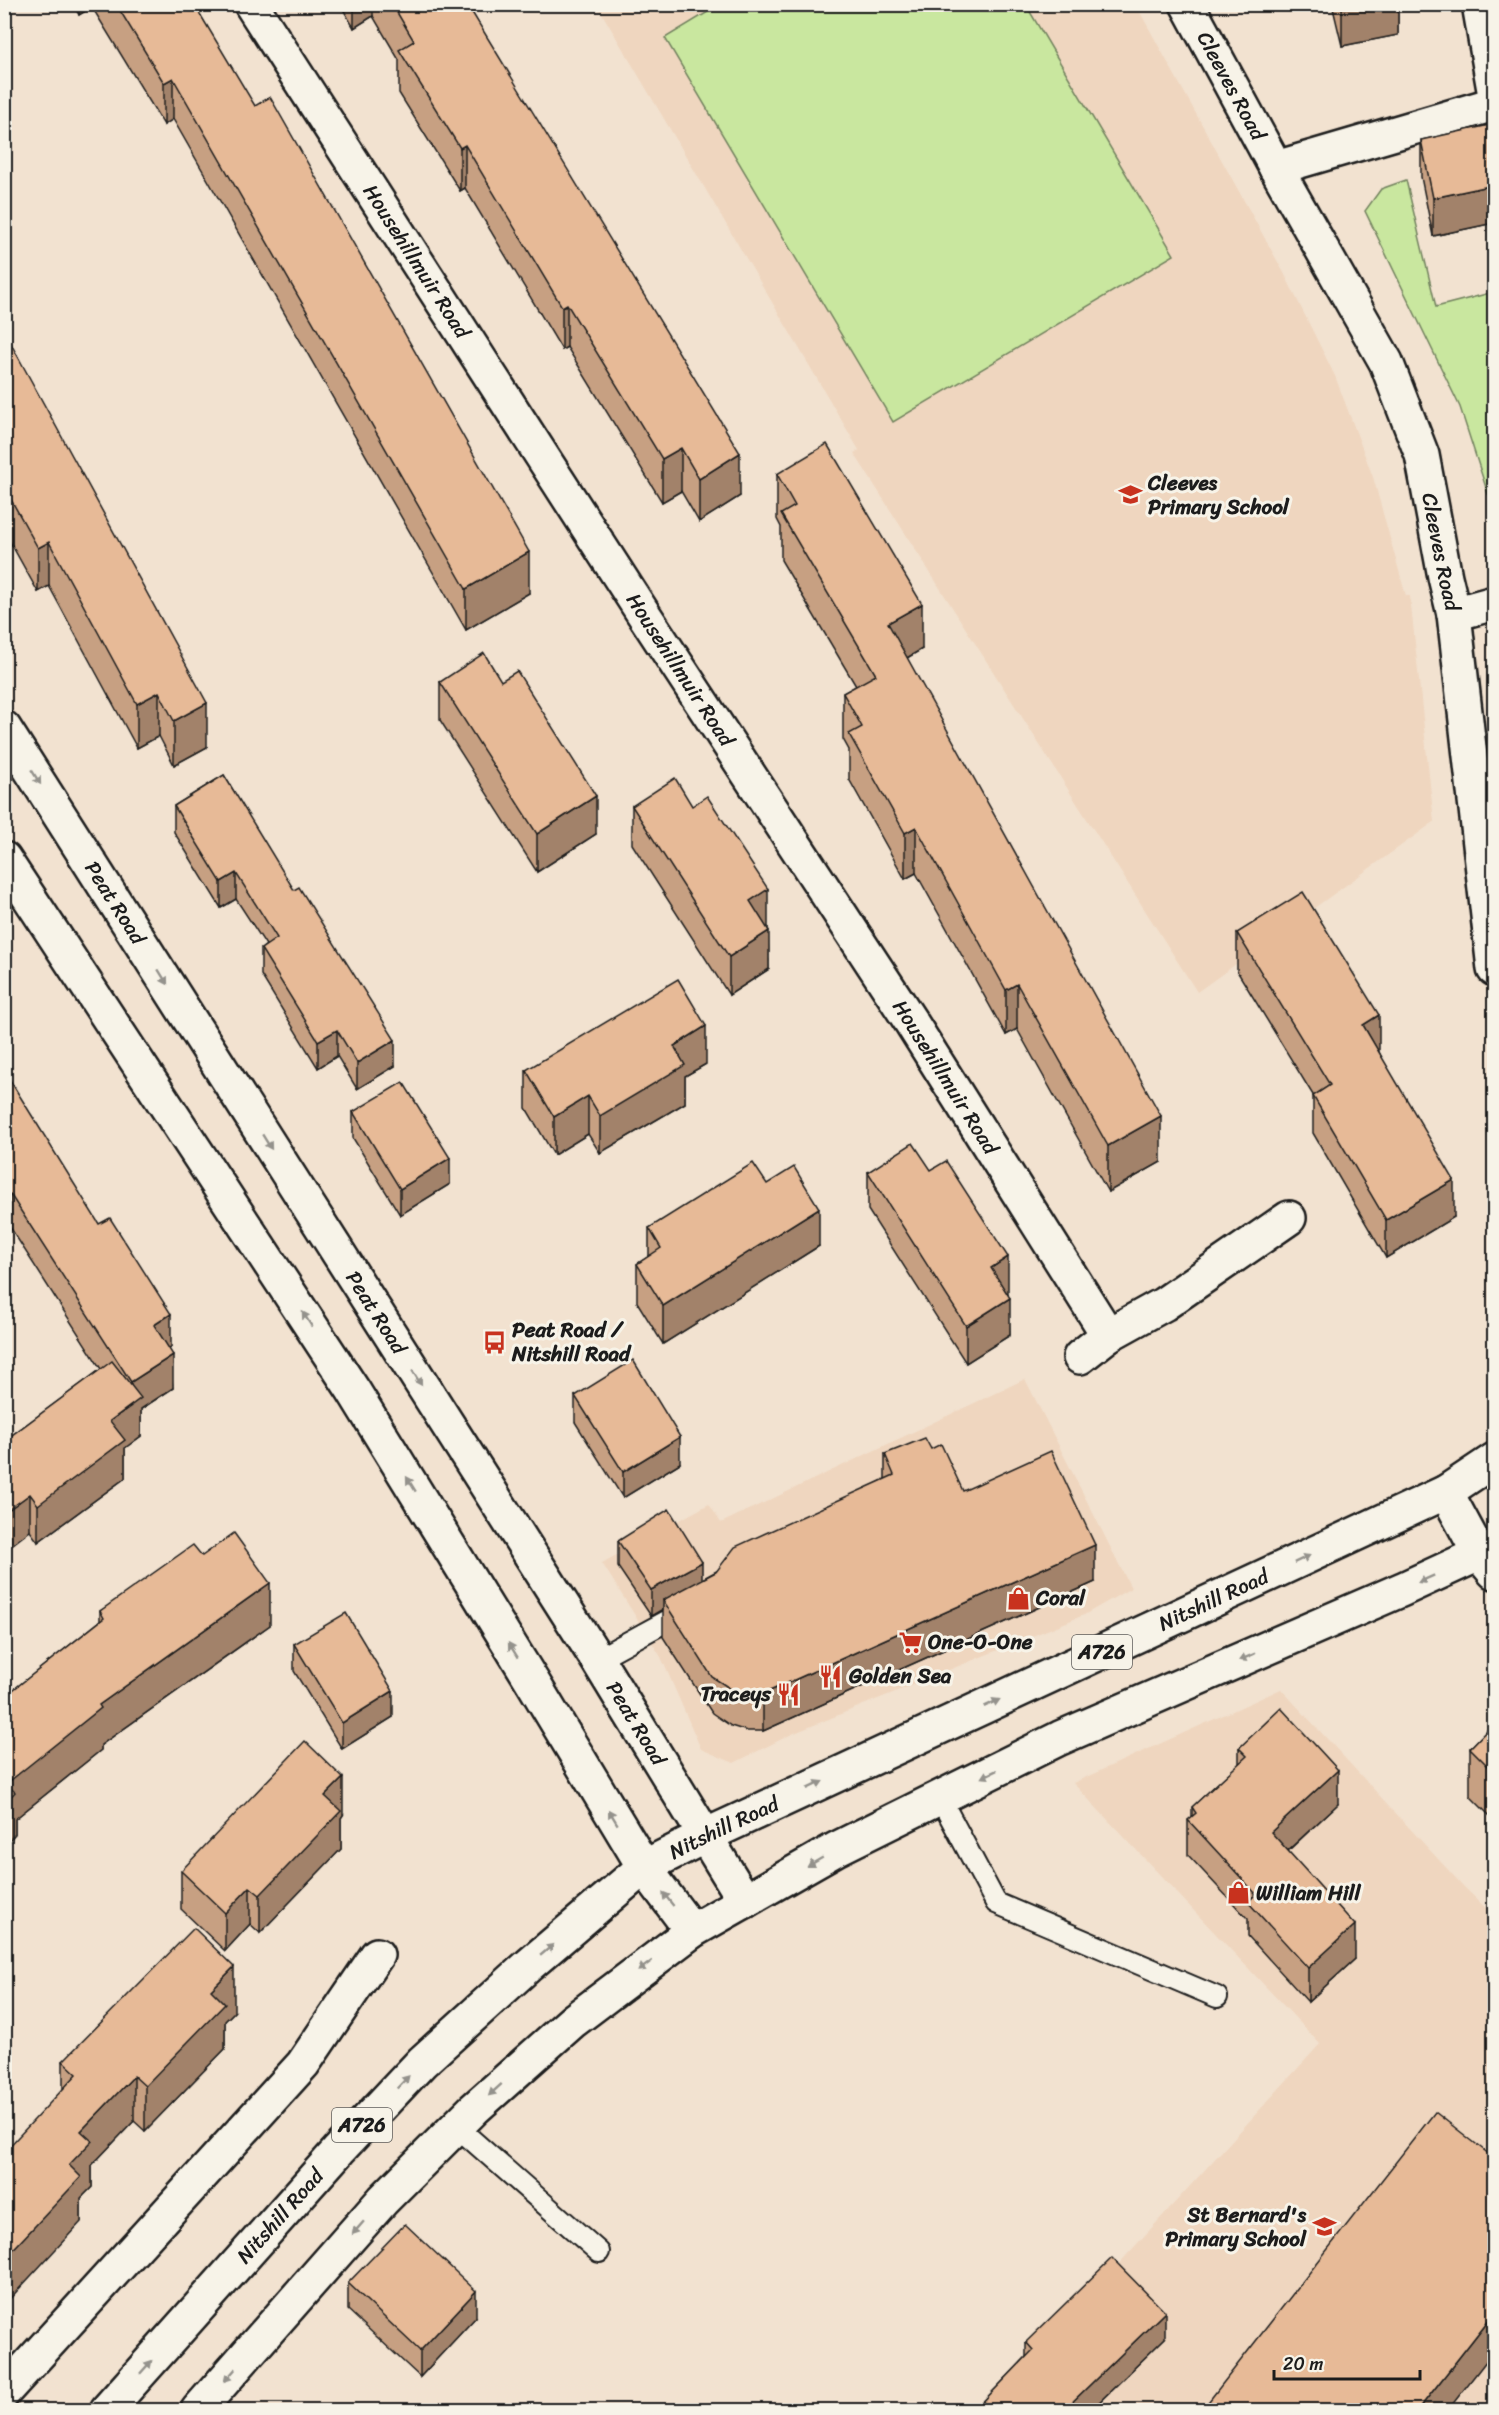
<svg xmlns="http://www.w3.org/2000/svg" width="1499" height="2415" font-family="Sriracha,sans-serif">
  <rect width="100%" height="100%" fill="#f2e2d0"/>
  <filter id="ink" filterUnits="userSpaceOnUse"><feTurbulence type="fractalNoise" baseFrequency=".0167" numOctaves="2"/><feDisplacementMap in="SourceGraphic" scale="12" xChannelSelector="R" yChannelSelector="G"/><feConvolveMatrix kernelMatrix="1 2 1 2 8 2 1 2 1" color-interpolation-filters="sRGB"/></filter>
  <g filter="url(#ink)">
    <g fill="#efd6bf">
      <path d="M597,5H1136L1284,273L1335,376L1373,477L1406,596H1410L1434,822L1197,992L854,453L859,450Z"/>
      <path d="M1025,1379L1131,1588L1084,1615L792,1734L734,1763L701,1749L661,1657L602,1563L709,1504L721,1523Z"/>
      <path d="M1281,1689L1464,1887L1494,1916V2410H985L1320,2044L1073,1783Z"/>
    </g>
    <g fill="#c9e79f" stroke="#72825e" stroke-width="1.5">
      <path d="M721,4L1026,5L1174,255L893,422L665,38Z"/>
      <path d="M1406,180L1436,307L1494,292V503L1488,494L1460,407L1365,211L1381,189Z"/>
    </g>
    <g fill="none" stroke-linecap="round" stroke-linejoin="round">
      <defs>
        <g id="service">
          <path d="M597,1659L687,1610"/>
          <path d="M940,1798L996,1903L1217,1997"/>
          <path d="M456,2126L599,2252"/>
        </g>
        <g id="minor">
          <path id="s1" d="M251,4L641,610L911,1022L1108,1335"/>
          <path id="s2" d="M1187,4L1276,168L1386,362L1422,455L1445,577L1454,614L1494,969"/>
          <path d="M1479,4L1494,90"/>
          <path d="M1276,168L1494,104"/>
          <path d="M1454,614L1494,603"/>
          <path d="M1080,1357L1108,1335L1164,1304L1289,1218"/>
          <path d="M1446,1492L1480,1555L1494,1572"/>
          <path d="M4,2392L303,2064L377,1955"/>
        </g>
        <g id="tertiary">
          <path id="s3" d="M4,728L597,1659L745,1901"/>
          <path d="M4,859L353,1390L532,1681L644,1867L692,1931"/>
        </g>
        <g id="primary">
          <path id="s4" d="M107,2410L339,2150L422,2062L529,1965L644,1867L705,1836L1446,1492L1494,1460"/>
          <path d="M198,2410L383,2200L474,2109L573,2021L692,1931L836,1849L1060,1738L1403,1589L1494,1547"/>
        </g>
      </defs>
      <use href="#service" stroke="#1c1c1c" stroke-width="24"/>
      <use href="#minor" stroke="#1c1c1c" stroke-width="38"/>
      <use href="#tertiary" stroke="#1c1c1c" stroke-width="38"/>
      <use href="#primary" stroke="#1c1c1c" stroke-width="38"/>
      <use href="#service" stroke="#f7f3e8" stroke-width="20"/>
      <use href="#minor" stroke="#f7f3e8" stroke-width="33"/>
      <use href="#tertiary" stroke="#f7f3e8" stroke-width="33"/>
      <use href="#primary" stroke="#f7f3e8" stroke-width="33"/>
    </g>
    <g fill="#c7a082" stroke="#1c1c1c" stroke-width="1.5">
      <path d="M73,4H194L529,593L466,630L173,119L164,125L92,7L79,15Z"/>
      <path d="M340,4H467L740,496L699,522L681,491L662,502L567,347L562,350L465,188L460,191L399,93V60L373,16L354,28Z"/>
      <path d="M1332,4H1398V35L1342,46Z"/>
      <path d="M1494,124V223L1433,236L1421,177V140Z"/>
      <path d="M4,331L207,747L174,765L159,736L137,748L49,586L38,592L4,531Z"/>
      <path d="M777,474L922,649L907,658L1161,1162L1108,1192L1017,1029L1006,1035L916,873L905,879L849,779V750L843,739V693L856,686L781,560V527L777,519Z"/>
      <path d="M440,682L596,834L537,872L440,720Z"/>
      <path d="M224,775L395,1066L357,1089L337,1056L318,1068L261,975V949L266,945L236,899L221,908L174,832V806Z"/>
      <path d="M632,806L768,927L769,969L729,995L632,844Z"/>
      <path d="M1237,933L1379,1052L1454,1217L1386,1258L1313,1133V1095L1237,971Z"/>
      <path d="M706,1064L685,1076V1103L600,1153L588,1134L554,1155L526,1108V1070Z"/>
      <path d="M4,1079L171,1347L169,1348L173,1388L141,1409V1436L125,1448V1478L38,1542L30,1531L4,1441L101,1369L10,1227L4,1230Z"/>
      <path d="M353,1112L450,1184L400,1215L353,1138Z"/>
      <path d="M868,1172L1008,1294L1010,1335L966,1363L868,1210Z"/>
      <path d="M767,1184L819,1246L663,1344L637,1302V1264L649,1256V1228Z"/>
      <path d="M575,1396L680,1463L623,1498L575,1422Z"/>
      <path d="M931,1449L963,1491L1095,1582L763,1731H747L731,1726L712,1713L663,1637V1609L651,1616L618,1567V1541L702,1579L885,1479V1454Z"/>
      <path d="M202,1556L270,1625L101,1745V1750L15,1819V1834L4,1697L100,1621V1611Z"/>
      <path d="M294,1644L393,1717L342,1749L294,1671Z"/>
      <path d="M1494,1723V1820L1470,1796V1748Z"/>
      <path d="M1239,1748L1338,1804L1288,1851L1355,1959L1308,2002L1248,1936V1919L1188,1855V1820L1192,1817V1807L1239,1764Z"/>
      <path d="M343,1815L341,1818V1849L260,1933L250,1924L225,1951L181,1909V1871Z"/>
      <path d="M234,2012L225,2021V2049L145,2131L134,2121L92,2165V2187L81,2198V2222L63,2089V2061Z"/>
      <path d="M348,2283L476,2317L420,2377L348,2310Z"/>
      <path d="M1165,2338L1091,2410H975L1026,2357V2342Z"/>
    </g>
    <g fill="#a2826a" stroke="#1c1c1c" stroke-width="1.5">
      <path d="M79,4H92V7L79,15Z"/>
      <path d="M354,4H373V16L354,28Z"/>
      <path d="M1342,4H1398V35L1342,46Z"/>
      <path d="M173,78V119L164,125V83Z"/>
      <path d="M465,145V188L460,191V148Z"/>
      <path d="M1494,185V223L1433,236V198Z"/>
      <path d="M567,304V347L562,350V307Z"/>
      <path d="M681,448V491L662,502V459Z"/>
      <path d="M740,453V496L699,522V479Z"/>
      <path d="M49,542V586L38,592V548Z"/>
      <path d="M529,552V593L466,630V589Z"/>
      <path d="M922,604V649L888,669V623Z"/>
      <path d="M159,692V736L137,748V704Z"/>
      <path d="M207,703V747L174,765V721Z"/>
      <path d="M596,796V834L537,872V834Z"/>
      <path d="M916,827V873L905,879V833Z"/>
      <path d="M236,873V899L221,908V882Z"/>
      <path d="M768,889V927L750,939V901Z"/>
      <path d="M769,931V969L729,995V957Z"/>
      <path d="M1017,984V1029L1006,1035V990Z"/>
      <path d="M1379,1015V1053L1363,1025Z"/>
      <path d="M706,1026V1064L685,1076V1103L600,1153V1116L674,1046Z"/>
      <path d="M337,1030V1056L318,1068V1041Z"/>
      <path d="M395,1040V1066L357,1089V1063Z"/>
      <path d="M588,1096V1134L554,1155V1117Z"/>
      <path d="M1161,1116V1162L1108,1192V1146Z"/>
      <path d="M450,1158V1184L400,1215V1189Z"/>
      <path d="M1454,1180V1217L1386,1258V1220Z"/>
      <path d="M10,1194V1227L4,1230V1197Z"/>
      <path d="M819,1208V1246L663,1344V1306Z"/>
      <path d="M1008,1257V1294L991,1306V1268Z"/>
      <path d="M1010,1298V1335L966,1363V1326Z"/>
      <path d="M171,1314V1347L154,1358V1325Z"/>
      <path d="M173,1355V1388L141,1409V1436L125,1448V1478L38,1542V1505L110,1421L131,1406V1382Z"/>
      <path d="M680,1437V1463L623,1498V1472Z"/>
      <path d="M30,1494V1531L4,1551V1513Z"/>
      <path d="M1095,1545V1582L763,1731V1694Z"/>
      <path d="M702,1562V1588L663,1600V1609L651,1616V1590Z"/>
      <path d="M270,1583V1625L101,1745V1750L15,1819V1834L4,1846V1804L6,1784L99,1705Z"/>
      <path d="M393,1691V1717L342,1749V1723Z"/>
      <path d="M1338,1770V1804L1271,1866V1832Z"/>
      <path d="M343,1778V1815L341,1818V1849L260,1933V1895L325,1796Z"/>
      <path d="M250,1887V1924L225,1951V1913Z"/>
      <path d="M1355,1925V1959L1308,2002V1968Z"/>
      <path d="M234,1967V2012L225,2021V2049L145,2131V2086L211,1990Z"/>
      <path d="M134,2076V2121L92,2165V2187L81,2198V2222L4,2305V2259L81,2131Z"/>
      <path d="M476,2291V2317L420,2377V2351Z"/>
      <path d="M1165,2312V2338L1091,2410H1064Z"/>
      <path d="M1494,2313V2351L1448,2410H1418Z"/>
    </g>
    <g fill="#e7ba97" stroke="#1c1c1c" stroke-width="1.5">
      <path d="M116,4H194L255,106L270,97L529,552L466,589L173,78L164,83Z"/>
      <path d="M392,4H467L740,453L699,479L681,448L662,459L567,304L562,307L465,145L460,148L399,50L414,41Z"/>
      <path d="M1494,124V185L1433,198L1421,140Z"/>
      <path d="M4,331L207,703L174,721L159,692L137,704L49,542L38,548L4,487Z"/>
      <path d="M827,444L922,604L888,623L1161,1116L1108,1146L1017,984L1006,990L916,827L905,833L849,734L862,727L843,693L876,675L781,514L795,506L777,474Z"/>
      <path d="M484,653L501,681L517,671L596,796L537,834L440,682Z"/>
      <path d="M224,775L294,890L299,887L395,1040L357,1063L337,1030L318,1041L261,949L277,938L236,873L221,882L174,806Z"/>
      <path d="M675,778L692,806L707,796L768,889L750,901L769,931L729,957L632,806Z"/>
      <path d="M1303,892L1379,1015L1363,1025L1454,1180L1386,1220L1313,1096L1330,1085L1237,933Z"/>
      <path d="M678,979L706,1026L674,1046L685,1065L600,1116L588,1096L554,1117L526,1070Z"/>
      <path d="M8,1077L99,1224L110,1218L171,1314L154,1325L173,1355L131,1382L10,1194L4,1197V1079Z"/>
      <path d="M403,1082L450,1158L400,1189L353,1112Z"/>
      <path d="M913,1143L931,1170L946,1161L1008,1257L991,1268L1010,1298L966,1326L868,1172Z"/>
      <path d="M753,1163L767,1184L794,1167L819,1208L663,1306L637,1264L661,1248L649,1228Z"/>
      <path d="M633,1360L680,1437L623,1472L575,1396Z"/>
      <path d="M112,1361L141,1398L110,1421L125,1440L38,1505L30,1494L4,1513V1441Z"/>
      <path d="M925,1438L931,1449L941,1444L963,1491L1051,1451L1095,1545L763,1694L747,1695L731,1689L712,1677L663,1600L716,1572L735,1547L894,1475L885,1454Z"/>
      <path d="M669,1509L702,1562L651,1590L618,1541Z"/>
      <path d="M234,1533L270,1583L99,1705L101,1708L6,1784L15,1792L4,1804V1697L104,1618L100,1611L193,1545L202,1556Z"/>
      <path d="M346,1613L393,1691L342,1723L294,1644Z"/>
      <path d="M1281,1708L1338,1770L1271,1832L1355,1925L1308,1968L1248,1902L1256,1894L1188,1820L1196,1813L1192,1807L1247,1756L1239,1748Z"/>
      <path d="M1494,1723V1772L1470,1748Z"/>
      <path d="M305,1741L343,1778L325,1796L341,1811L260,1895L250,1887L225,1913L181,1871Z"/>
      <path d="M194,1928L234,1967L211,1990L225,2004L145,2086L134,2076L81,2131L92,2141L69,2165L81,2177L4,2259V2152L77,2074L63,2061Z"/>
      <path d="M1435,2112L1494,2158V2313L1418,2410H1202Z"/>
      <path d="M405,2224L476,2291L420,2351L348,2283Z"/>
      <path d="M1112,2258L1165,2312L1064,2410H975L1033,2350L1026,2342Z"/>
    </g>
    <defs><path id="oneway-solid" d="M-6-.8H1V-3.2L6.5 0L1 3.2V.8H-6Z" transform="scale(1.5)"/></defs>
    <g fill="#94928c">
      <use href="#oneway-solid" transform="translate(36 777) rotate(58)"/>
      <use href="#oneway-solid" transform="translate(163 977) rotate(58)"/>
      <use href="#oneway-solid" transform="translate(267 1142) rotate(58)"/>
      <use href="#oneway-solid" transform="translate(307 1319) rotate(-123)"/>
      <use href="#oneway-solid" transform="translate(417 1378) rotate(58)"/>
      <use href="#oneway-solid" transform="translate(411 1484) rotate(-122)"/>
      <use href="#oneway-solid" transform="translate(1302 1559) rotate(-25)"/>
      <use href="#oneway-solid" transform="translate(1426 1579) rotate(156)"/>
      <use href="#oneway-solid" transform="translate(513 1650) rotate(-122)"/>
      <use href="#oneway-solid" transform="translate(1247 1657) rotate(157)"/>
      <use href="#oneway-solid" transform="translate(992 1703) rotate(-25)"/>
      <use href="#oneway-solid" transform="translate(989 1774) rotate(154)"/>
      <use href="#oneway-solid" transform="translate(815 1785) rotate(-25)"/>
      <use href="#oneway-solid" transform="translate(613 1817) rotate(-121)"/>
      <use href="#oneway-solid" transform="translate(815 1862) rotate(150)"/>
      <use href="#oneway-solid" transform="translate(668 1899) rotate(-128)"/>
      <use href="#oneway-solid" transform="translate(547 1950) rotate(-40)"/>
      <use href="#oneway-solid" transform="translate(645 1966) rotate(143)"/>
      <use href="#oneway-solid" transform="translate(403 2082) rotate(-46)"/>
      <use href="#oneway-solid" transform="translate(495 2090) rotate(138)"/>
      <use href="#oneway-solid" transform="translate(358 2228) rotate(131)"/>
      <use href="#oneway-solid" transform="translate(146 2367) rotate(-48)"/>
      <use href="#oneway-solid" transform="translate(230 2375) rotate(132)"/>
    </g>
  </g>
  <defs>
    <symbol id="school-bare" viewBox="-9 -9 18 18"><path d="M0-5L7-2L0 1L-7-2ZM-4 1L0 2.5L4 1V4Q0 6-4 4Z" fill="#c8321e" stroke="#f7f3e8" stroke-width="2.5" paint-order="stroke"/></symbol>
    <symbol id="bus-bare" viewBox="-9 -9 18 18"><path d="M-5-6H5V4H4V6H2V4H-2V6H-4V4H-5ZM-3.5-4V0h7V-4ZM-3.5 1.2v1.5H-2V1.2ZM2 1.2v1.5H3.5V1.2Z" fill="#c8321e" stroke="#f7f3e8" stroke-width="2.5" paint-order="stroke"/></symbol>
    <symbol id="shop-bare" viewBox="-9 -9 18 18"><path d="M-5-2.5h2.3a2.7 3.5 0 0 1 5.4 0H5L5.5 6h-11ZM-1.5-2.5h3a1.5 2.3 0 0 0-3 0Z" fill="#c8321e" stroke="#f7f3e8" stroke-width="2.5" paint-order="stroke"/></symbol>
    <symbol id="supermarket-bare" viewBox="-9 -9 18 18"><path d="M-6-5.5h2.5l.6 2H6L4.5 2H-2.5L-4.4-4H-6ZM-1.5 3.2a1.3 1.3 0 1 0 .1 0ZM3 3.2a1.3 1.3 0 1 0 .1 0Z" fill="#c8321e" stroke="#f7f3e8" stroke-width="2.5" paint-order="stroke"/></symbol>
    <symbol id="restaurant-bare" viewBox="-9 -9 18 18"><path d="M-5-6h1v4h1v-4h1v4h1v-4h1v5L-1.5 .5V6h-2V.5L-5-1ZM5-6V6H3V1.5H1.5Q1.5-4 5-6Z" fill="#c8321e" stroke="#f7f3e8" stroke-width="2.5" paint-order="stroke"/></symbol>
  </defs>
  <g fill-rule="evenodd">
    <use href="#school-bare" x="1114" y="478" width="33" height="33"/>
    <use href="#bus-bare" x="478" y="1326" width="33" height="33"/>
    <use href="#shop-bare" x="1002" y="1582" width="33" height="33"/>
    <use href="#supermarket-bare" x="894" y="1626" width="33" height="33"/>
    <use href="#restaurant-bare" x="814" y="1660" width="33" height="33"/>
    <use href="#restaurant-bare" x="772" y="1678" width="33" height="33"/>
    <use href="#shop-bare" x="1222" y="1876" width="33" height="33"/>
    <use href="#school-bare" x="1308" y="2210" width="33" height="33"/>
  </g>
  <g text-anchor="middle" stroke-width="6" stroke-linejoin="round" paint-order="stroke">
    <g fill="#f7f3e8" stroke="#5e5c59" stroke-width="1.5">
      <rect x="1072" y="1635" width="60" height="34" rx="4.5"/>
      <rect x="332" y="2108" width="60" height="34" rx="4.5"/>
    </g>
    <g font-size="20" font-weight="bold" fill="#1c1c1c">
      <text x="1102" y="1659">A726</text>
      <text x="362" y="2132">A726</text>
    </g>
    <g font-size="21" fill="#1c1c1c" stroke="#f7f3e8">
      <text dy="7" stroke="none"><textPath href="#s2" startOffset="93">Cleeves Road</textPath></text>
      <text dy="7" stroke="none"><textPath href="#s1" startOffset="306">Househillmuir Road</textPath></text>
      <text dy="7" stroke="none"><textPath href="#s2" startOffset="608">Cleeves Road</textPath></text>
      <text dy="7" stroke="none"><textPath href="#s1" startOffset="792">Househillmuir Road</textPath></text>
      <text dy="7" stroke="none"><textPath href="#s3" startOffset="207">Peat Road</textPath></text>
      <text dy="7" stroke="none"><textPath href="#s1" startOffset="1278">Househillmuir Road</textPath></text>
      <text dy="7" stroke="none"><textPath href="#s3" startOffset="693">Peat Road</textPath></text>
      <text dy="7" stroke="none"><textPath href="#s4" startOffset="1394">Nitshill Road</textPath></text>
      <text dy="7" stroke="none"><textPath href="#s3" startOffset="1179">Peat Road</textPath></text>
      <text dy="7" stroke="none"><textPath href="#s4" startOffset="854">Nitshill Road</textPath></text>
      <text dy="7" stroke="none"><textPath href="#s4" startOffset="260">Nitshill Road</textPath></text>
    </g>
    <g font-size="21" font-weight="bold" fill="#1c1c1c" stroke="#f7f3e8" text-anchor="start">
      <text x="1148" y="490">Cleeves<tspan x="1148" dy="24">Primary School</tspan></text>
      <text x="512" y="1337">Peat Road /<tspan x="512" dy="24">Nitshill Road</tspan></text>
      <text x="1036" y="1605">Coral</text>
      <text x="928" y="1649">One-O-One</text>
      <text x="849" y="1683">Golden Sea</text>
      <text x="771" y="1701" text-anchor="end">Traceys</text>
      <text x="1256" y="1900">William Hill</text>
      <text x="1306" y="2222" text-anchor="end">St Bernard's<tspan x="1306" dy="24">Primary School</tspan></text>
    </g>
  </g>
  <rect width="1499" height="2415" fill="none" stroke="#f7f3e8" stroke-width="24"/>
  <rect x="12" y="12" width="1475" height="2391" fill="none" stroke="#1c1c1c" stroke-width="2" filter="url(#ink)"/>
  <path d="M1274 2370v9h146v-9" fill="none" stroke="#1c1c1c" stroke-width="3"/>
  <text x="1283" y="2370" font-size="18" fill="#1c1c1c" stroke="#f7f3e8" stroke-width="4.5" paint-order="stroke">20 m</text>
</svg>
